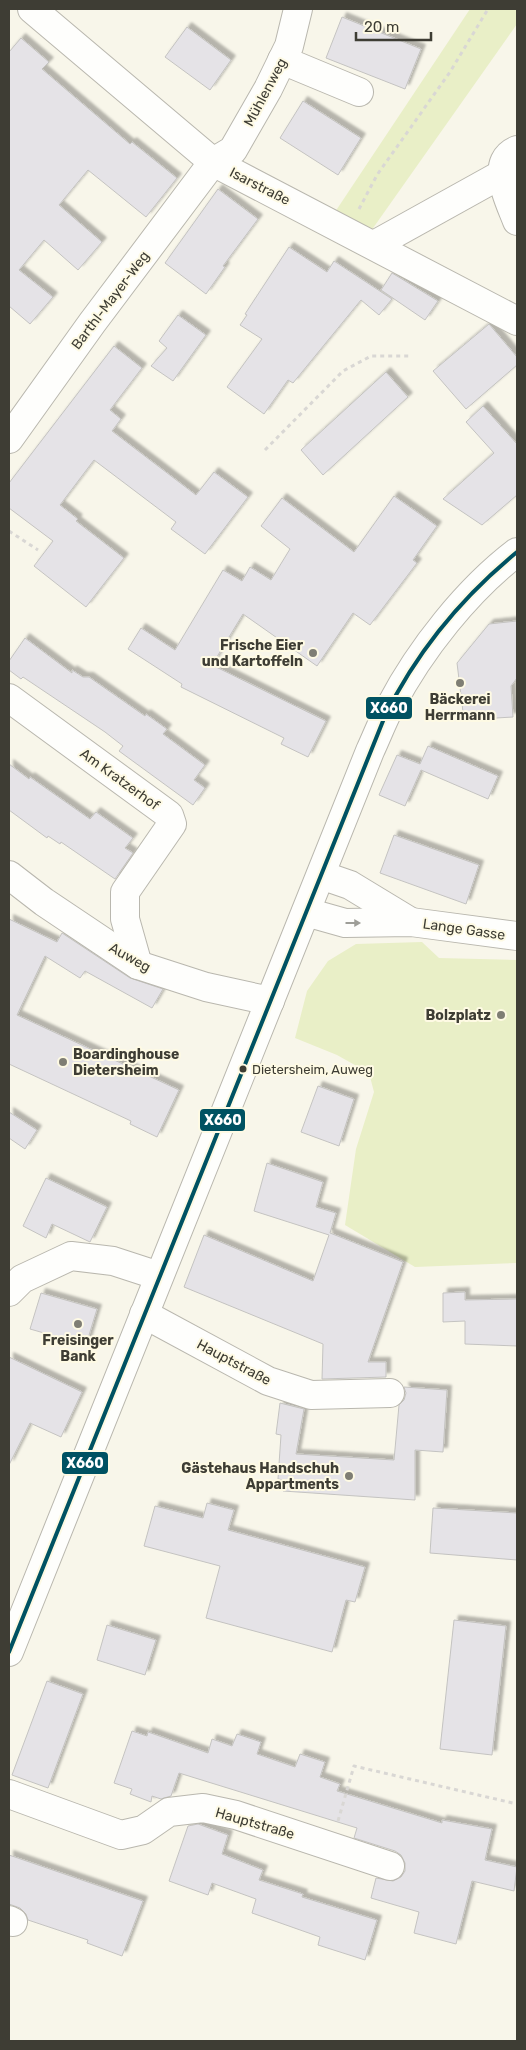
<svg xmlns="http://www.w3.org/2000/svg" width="526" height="2050" font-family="Rubik,sans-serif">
  <defs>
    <filter id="shadow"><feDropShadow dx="4.5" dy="-4.5" stdDeviation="1" flood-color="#0004"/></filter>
  </defs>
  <rect width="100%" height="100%" fill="#f8f6ea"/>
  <g fill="#e9efc7">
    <path d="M470,9H517V24L371,231L335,212Z"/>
    <path d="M422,942L439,958L517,960V1263L415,1267L345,1225L356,1149L374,1092L369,1073L337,1055L295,1038L307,991L328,961L356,944Z"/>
  </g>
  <g fill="#e5e3e7" stroke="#c4c3c1" filter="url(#shadow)">
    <path d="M342,17L421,49L405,89L326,58Z"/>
    <path d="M187,27L231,60L210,90L165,57Z"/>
    <path d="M21,38L49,62L42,69L130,144L132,142L177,178L146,217L88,170L59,205L102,242L78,270L44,240L19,270L53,297L30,324L9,306V52Z"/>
    <path d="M303,101L361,138L338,175L280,138Z"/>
    <path d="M218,189L258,219L223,266L225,267L206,294L165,263Z"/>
    <path d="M289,247L327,272L334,261L392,299L379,315L361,300L293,383L288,380L264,414L227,387L262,339L240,325L247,315L245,314Z"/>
    <path d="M392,273L438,301L425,320L381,290Z"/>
    <path d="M178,315L206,335L173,381L151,366L167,348L159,341Z"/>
    <path d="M489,324L517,357V365L466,409L433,371Z"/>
    <path d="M114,346L142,368L110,410L121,419L112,431L196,495L214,472L248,497L205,554L171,529L176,522L94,460L60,505L78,519L76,521L124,558L86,607L34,566L53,541L9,508V483Z"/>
    <path d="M386,372L408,397L323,475L301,450Z"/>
    <path d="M483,406L517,444V495L482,525L443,499L494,453L466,422Z"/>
    <path d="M394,496L437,526L413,560L417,563L370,625L353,613L317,666L243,614L212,665L326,721L308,757L281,744L284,738L181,687L182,684L128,649L141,628L175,650L223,570L242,581L250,567L271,580L290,549L261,526L282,498L354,552Z"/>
    <path d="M517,621V678L511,686L513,717L464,720L457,663L489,624Z"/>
    <path d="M25,638L72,673V670L83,677H89L145,716L146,714L167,729L163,734L205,765L194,780L205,788L193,805L119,751L123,746L105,732L23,677L21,679L9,670V661Z"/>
    <path d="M428,746L498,776L488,799L421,770L405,806L379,795L397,755L420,764Z"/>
    <path d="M9,764L29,779L30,777L90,819L96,812L133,838L125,848L133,853L115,879L61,842L60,844L48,836L47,838L9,810Z"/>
    <path d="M394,835L479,865L466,904L380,873Z"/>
    <path d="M9,919L57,942L62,933L130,978L163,989L152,1008L85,971L80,978L45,956L17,1015L179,1090L157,1137L130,1124L131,1121L9,1064Z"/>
    <path d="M318,1086L354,1099L339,1146L301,1132Z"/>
    <path d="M9,1112L37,1130L25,1149L9,1138Z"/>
    <path d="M267,1163L323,1182L316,1207L336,1213L330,1233L403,1262L368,1362H386V1377L322,1379L323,1344L184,1287L204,1235L313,1281L329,1235L254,1211Z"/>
    <path d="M46,1178L107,1207L90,1242L52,1224L46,1238L23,1226Z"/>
    <path d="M465,1292V1300L517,1299V1346L465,1344V1321L443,1322V1293Z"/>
    <path d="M41,1293L97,1309L86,1345L30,1329Z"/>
    <path d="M9,1357L82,1392L61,1437L30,1423L9,1465Z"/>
    <path d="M404,1387L447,1390L443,1452L415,1450V1500L283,1491L284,1480L278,1479L281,1435L276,1434L280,1403L304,1409L296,1454L394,1460L399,1405L404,1400L406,1393Z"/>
    <path d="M207,1503L234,1510L228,1530L365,1567L355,1602L346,1600L332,1652L206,1618L220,1566L144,1546L155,1506L203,1518Z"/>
    <path d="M433,1508L517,1513V1560L430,1553Z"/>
    <path d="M454,1620L506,1626L492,1755L440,1749Z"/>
    <path d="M107,1625L156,1640L145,1675L97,1660Z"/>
    <path d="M47,1681L83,1694L48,1788L12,1775Z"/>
    <path d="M132,1731L147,1736L148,1732L208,1753L212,1739L232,1746L237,1734L261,1742L257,1754L295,1767L300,1754L325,1762L320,1777L340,1784L337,1791L442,1823V1820L492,1829L485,1860L517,1867L514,1891L472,1881L456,1944L414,1933L419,1912L371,1898L376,1878L393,1881L401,1877L405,1871V1863L401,1855L395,1851L354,1838L357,1828L179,1773L171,1796L161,1799L152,1796L151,1802L130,1794L132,1789L114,1783Z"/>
    <path d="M198,1824L228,1835L222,1854L263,1870L259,1880L303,1894L302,1897L377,1920L365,1960L318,1945L320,1937L252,1913L256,1899L212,1883L208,1895L169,1881L188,1826Z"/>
    <path d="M9,1855L143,1901L122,1956L87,1943L88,1940L28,1920L26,1914L20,1908L9,1904Z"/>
  </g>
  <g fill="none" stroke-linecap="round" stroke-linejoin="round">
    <defs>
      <g id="minor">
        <path d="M32,9L213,162L517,321"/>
        <path d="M282,60L359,92"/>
        <path d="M517,150C488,162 510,202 517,221"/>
        <path d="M374,245L502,174"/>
        <path d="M9,439L92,323L213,162L233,150L268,89L289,46L298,9"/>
        <path d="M9,698L169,815L172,824L125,892V919L138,965"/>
        <path d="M9,875L44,902L138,965L206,987L270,1001"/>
        <path d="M321,875L350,885L411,922"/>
        <path d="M306,912L345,923L411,922L517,936"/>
        <path d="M9,1292L22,1279L71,1256L113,1261L159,1276"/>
        <path d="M144,1314L268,1381L311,1395L390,1393"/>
        <path d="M9,1794L121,1835L143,1830L169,1812L203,1808L236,1815L390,1866"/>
        <path d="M9,1920L13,1922"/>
      </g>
      <path id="major" d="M9,1652L370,751C377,736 383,720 391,705C420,650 467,590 517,552"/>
    </defs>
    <use href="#minor" stroke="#b9b7ae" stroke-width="30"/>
    <use href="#major" stroke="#b9b7ae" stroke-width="30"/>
    <g stroke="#d9d7d4" stroke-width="3" stroke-dasharray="4 4" stroke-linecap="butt">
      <path d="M359,209L377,175L450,72L488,9"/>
      <path d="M265,450L343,371L371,356H410"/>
      <path d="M9,531L38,550"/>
      <path d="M338,1821L354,1766L517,1804"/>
    </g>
    <use href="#minor" stroke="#fefefc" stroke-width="28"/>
    <use href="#major" stroke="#fefefc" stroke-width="28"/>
    <defs>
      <path id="bus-1" d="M9,1652L385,716C416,653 462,597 517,552"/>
    </defs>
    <use href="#bus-1" stroke="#fefae4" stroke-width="8"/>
    <use href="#bus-1" stroke="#005262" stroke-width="4"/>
  </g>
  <defs><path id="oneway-solid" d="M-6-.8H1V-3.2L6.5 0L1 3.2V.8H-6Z" transform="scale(1.25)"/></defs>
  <use fill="#9e9e98" href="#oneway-solid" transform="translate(353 923)"/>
  <g fill="#7f7e74" stroke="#fefae4" stroke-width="2">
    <circle cx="313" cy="653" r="5"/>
    <circle cx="460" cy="683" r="5"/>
    <circle cx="501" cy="1015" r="5"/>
    <circle cx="63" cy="1062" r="5"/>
    <circle cx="78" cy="1324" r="5"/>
    <circle cx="349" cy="1476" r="5"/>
  </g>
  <circle fill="#3e3d34" stroke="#fefae4" stroke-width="2" cx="243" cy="1069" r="4.5"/>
  <g text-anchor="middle" stroke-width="4" stroke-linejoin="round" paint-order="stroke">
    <g font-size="13" fill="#3e3d34" stroke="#fefae4" text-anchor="start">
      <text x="252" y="1074">Dietersheim, Auweg</text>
    </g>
    <g font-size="14" fill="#3e3d34" stroke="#fefae4">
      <text transform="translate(265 92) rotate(-62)" y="5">Mühlenweg</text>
      <text transform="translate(260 186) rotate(27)" y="5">Isarstraße</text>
      <text transform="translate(110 300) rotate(-53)" y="5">Barthl-Mayer-Weg</text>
      <text transform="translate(120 779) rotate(36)" y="5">Am Kratzerhof</text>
      <text transform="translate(464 929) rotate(8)" y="5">Lange Gasse</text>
      <text transform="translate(130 957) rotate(29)" y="5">Auweg</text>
      <text transform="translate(234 1362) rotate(28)" y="5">Hauptstraße</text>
      <text transform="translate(255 1823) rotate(16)" y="5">Hauptstraße</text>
    </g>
    <g font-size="14" font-weight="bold" fill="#3e3d34" stroke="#fefae4" text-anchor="end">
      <text x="303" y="650">Frische Eier<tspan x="303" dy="16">und Kartoffeln</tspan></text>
      <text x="460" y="704" text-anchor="middle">Bäckerei<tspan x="460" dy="16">Herrmann</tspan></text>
      <text x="491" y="1020">Bolzplatz</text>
      <text x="73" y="1059" text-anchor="start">Boardinghouse<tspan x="73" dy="16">Dietersheim</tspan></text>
      <text x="78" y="1345" text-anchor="middle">Freisinger<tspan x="78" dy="16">Bank</tspan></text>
      <text x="339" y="1473">Gästehaus Handschuh<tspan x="339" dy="16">Appartments</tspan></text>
    </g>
  </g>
  <g stroke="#fefae4" stroke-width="2">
    <rect x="365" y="696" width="48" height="24" rx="5" fill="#005262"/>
    <rect x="199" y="1108" width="47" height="24" rx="5" fill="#005262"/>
    <rect x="61" y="1451" width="48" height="24" rx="5" fill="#005262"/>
  </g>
  <g font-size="14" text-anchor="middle" font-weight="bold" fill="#fff">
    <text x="389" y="713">X660</text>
    <text x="223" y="1125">X660</text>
    <text x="85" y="1468">X660</text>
  </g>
  <rect width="526" height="2050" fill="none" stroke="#3e3d34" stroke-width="20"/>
  <path d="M356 32v8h75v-8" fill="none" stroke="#3e3d34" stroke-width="2.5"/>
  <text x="364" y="32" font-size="15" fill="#3e3d34" stroke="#fefae4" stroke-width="4" paint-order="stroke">20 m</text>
</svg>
